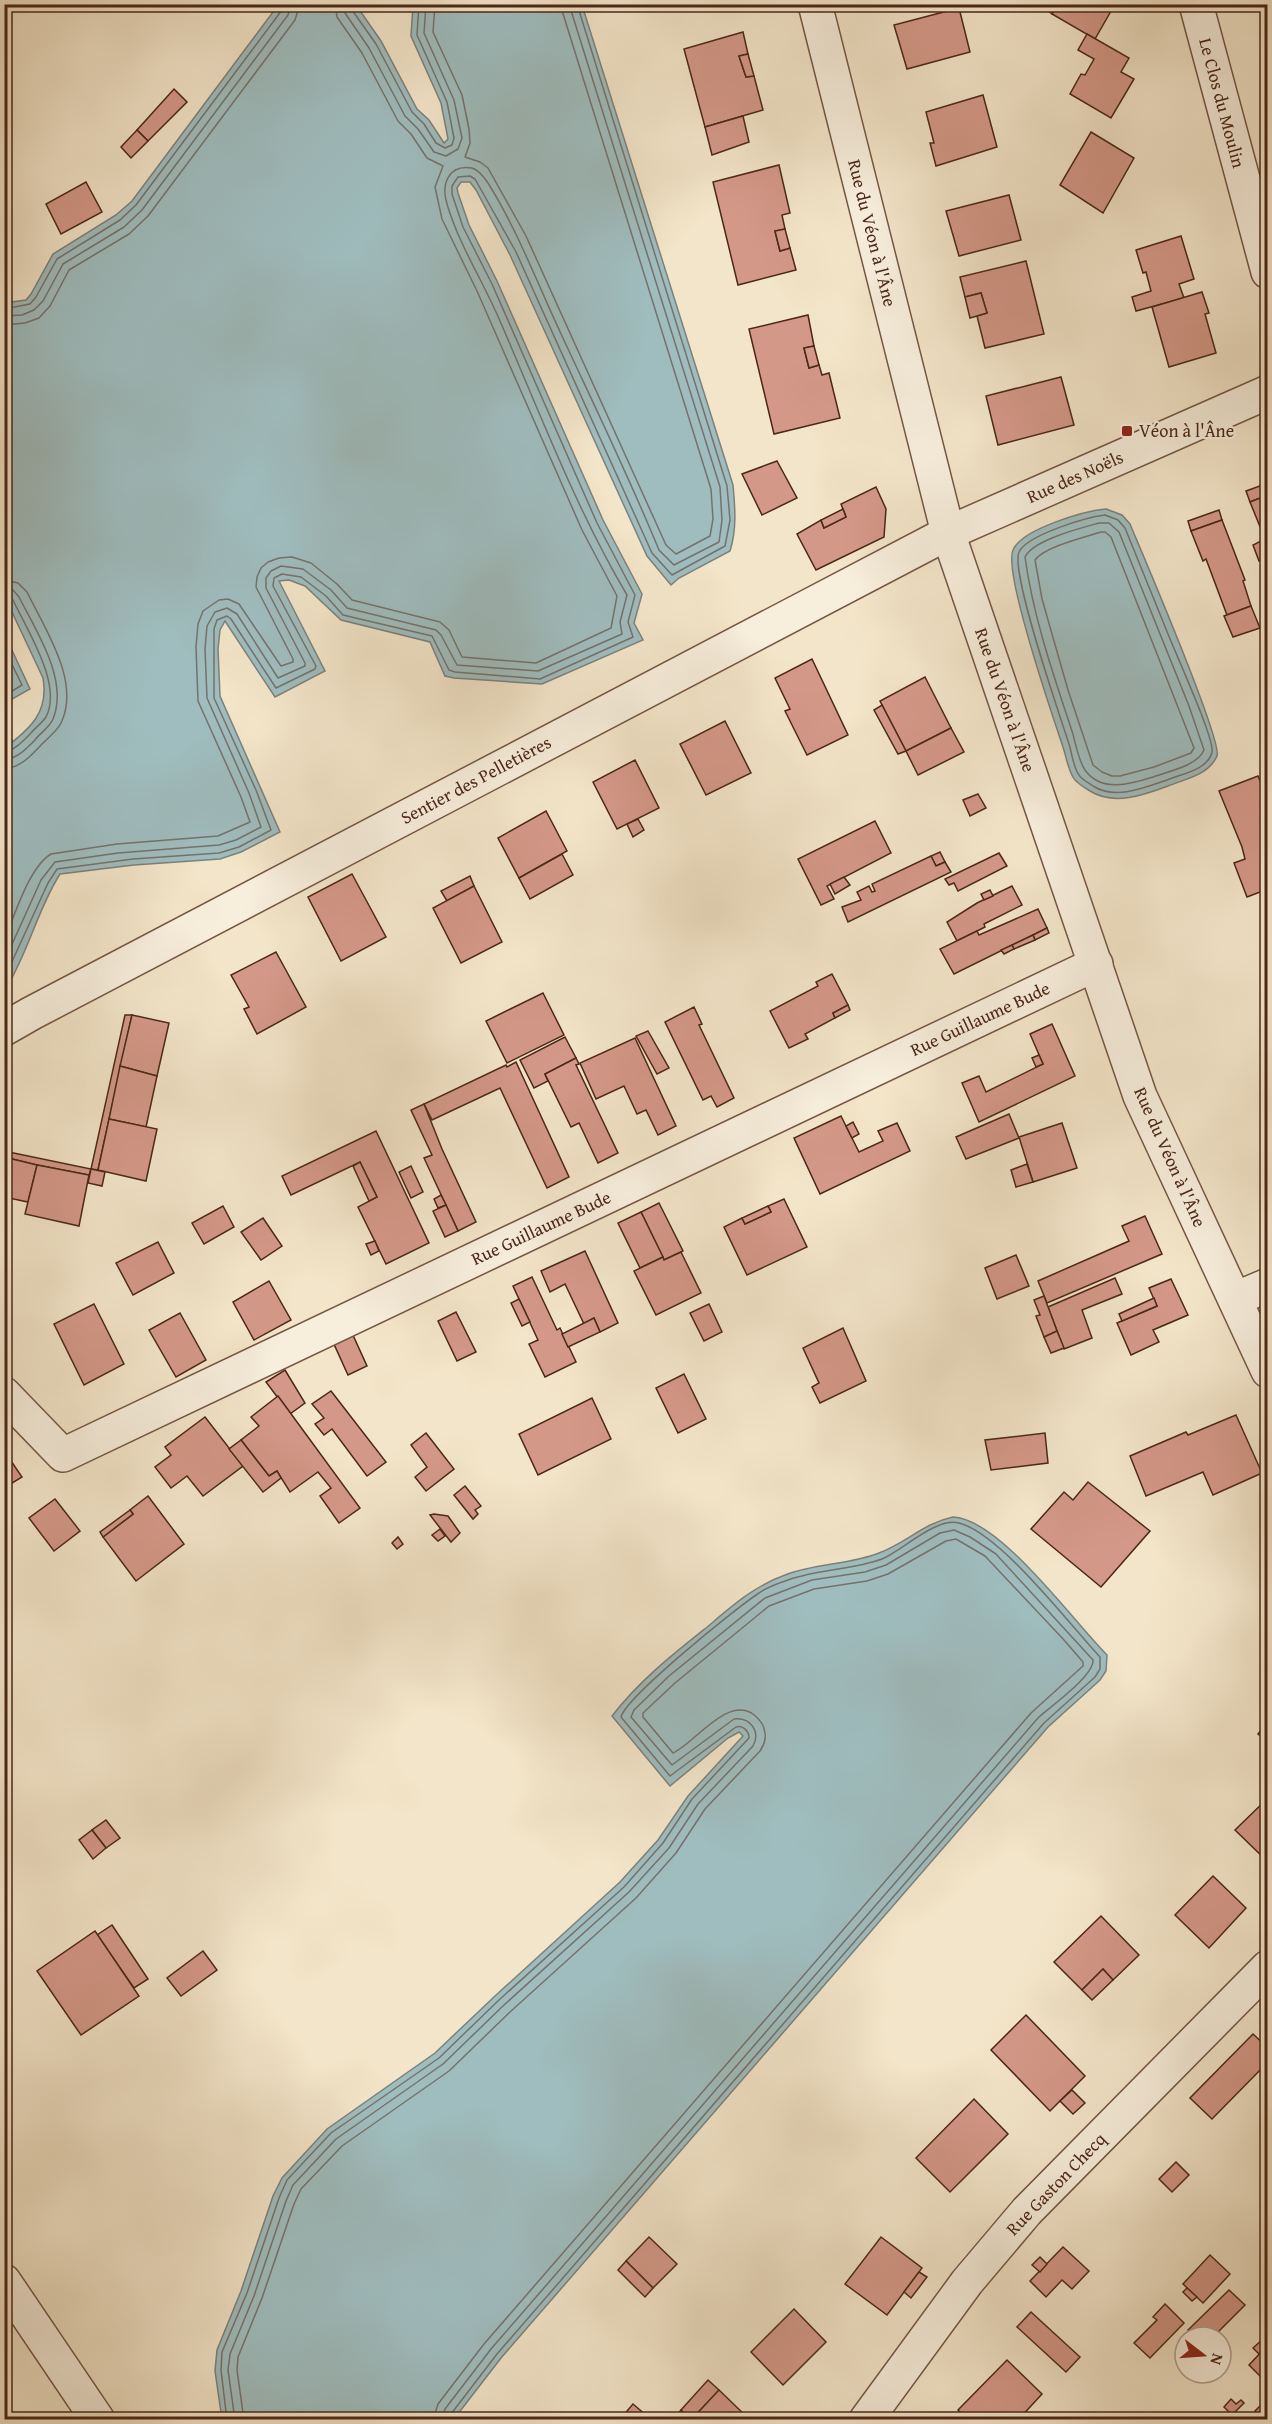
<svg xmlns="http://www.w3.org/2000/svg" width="1272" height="2424" font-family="'Gentium Book Plus',serif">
  <rect width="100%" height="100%" fill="#f3e5c9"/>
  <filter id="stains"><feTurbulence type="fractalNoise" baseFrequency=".00333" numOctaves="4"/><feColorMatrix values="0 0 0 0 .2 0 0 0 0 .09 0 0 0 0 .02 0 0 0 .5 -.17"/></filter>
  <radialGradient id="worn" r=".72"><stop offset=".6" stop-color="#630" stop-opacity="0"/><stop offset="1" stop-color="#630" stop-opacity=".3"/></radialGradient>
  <g fill="#9fbdbf" stroke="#7d817c" stroke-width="1.5">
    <path d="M279,4L356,5L381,41L417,109L429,120L444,143L448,139L441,103L411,36L413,5H582L733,485C735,507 737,529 730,551L679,578L671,585L647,556L510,255L476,190L470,182H461L457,188L458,193L469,225L497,281L603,520L642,594L634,623L643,640L542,684L454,678L445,676L430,642L341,620L305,586L289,580L279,581L325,671L275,697L225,621L220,630L218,649L220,696L280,832L241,852L220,859L134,865L60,874C37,910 28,954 5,990V748C30,728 49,713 43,678L5,597V303L26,300L31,294L53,254L116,215L132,201Z"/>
    <path d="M1106,509L1122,515L1130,524C1142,553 1223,741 1217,756C1209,775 1185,779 1168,786C1144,795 1114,806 1090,791C1085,788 1075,782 1073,777C1068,769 1066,756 1063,747C1053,717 1003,572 1013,550C1022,529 1084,511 1106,509Z"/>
    <path d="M4,633L30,689L5,703H4Z"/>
    <path d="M953,1517C1000,1519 1073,1621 1107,1655L1106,1671L1100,1680L1048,1727L501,2358L454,2419H222L215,2371L217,2350L241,2291L273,2196L282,2178L327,2129L435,2053L495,1996L620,1882L658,1840L688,1796L743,1736L739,1732L728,1738L670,1786L612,1716C639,1681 672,1655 706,1628C731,1607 754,1586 785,1575C816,1563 849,1565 879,1553C906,1543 924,1523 953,1517Z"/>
  </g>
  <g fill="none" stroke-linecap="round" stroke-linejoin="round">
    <g stroke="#75726b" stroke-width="1.5">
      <path d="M344,4L345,13L369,48L405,116L418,129L434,152L446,156L458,149L462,138L454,100L424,33L426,4"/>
      <path d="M351,4L352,10L376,44L412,112L424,124L436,143L445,148L452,145L454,138L447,102L417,35L419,4"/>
      <path d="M435,4L433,32L462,95L469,129L470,143L465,157L480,162L488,168L526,236L666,545L676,554L710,536L713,519L711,489L560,4"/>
      <path d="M4,309L30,304L36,297L57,259L120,220L136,205L282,10L283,4"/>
      <path d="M4,316L22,315L34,310L43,301L63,264L124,227L142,210L288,15L291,4"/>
      <path d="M4,325L25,323L39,318L50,306L69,270L129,234L148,216L295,20L300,4"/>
      <path d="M1105,515L1118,520L1125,528C1139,562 1152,595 1166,629C1173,648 1215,739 1212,752C1208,770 1181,774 1167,780C1144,788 1115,800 1093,786C1089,783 1081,779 1079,775C1073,767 1072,753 1069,744C1060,716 1010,572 1019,552C1027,535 1087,517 1105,515Z"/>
      <path d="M1099,523H1109L1119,532L1189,706L1204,750C1197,766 1169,771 1153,777C1131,784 1101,793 1085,770C1079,762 1075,741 1072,731C1053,674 1033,616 1025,557C1033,540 1081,528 1099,523Z"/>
      <path d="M1101,532H1105L1111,537L1194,748L1191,753L1154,767L1120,776H1112L1102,772L1093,765L1068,690L1042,599L1035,560C1044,547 1085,537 1101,532Z"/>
      <path d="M4,580L18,583L27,592C45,629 81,682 61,723C57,731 48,738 42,744C32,755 20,768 4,769"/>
      <path d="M4,589L13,590L19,597C36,631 69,680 53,719C50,727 40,733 35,740C27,748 17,759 4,760"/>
      <path d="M4,596L13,600C27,630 63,685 46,717C42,723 35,728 30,734C23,741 14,751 4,752"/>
      <path d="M4,648L22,685L4,696"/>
      <path d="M4,941C14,917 29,867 51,854L117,844L218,836L250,822L241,797L198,701L196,647L198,624L203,611L219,600L228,599L239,604L281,666L293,662V659L256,587L257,577L261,568L268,562L279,558L292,557L311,563L337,584L352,600L440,622L449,630L462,657L536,663L611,628L617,596L582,530L477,291L442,219L435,187L443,166L427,158L411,134L398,121L362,53L337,17L335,4"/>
      <path d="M4,962L41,880L55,862L118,853L219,845L236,840L261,827L249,793L207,698L205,649L207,626L215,612L227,608L237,614L278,678L305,666V663L266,588V578L271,571L281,566L303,569L331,590L347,608L436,630L441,635L457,665L538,671L622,634L620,622L627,595C576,509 540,413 500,321C483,281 459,245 447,204C441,185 448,164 472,168C479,170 484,177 488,183C518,231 538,285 562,336C595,407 629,477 659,550L674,565L719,542L722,520L720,487L569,4"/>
      <path d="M4,979L48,883L57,869L133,859L219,853L239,847L271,830L256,790L214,698V629L217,620L227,616L231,619L276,688L315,669L316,666L273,586L274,578L282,574L301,577L326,596L343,615L432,636L449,670L455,672L540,679L633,637L628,622L635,595L597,523L492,284L463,227L452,194V186L458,177L470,176L475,179L516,252L652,553L672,575L725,546L730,520L727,486L577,4"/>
      <path d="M227,2420L221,2370L222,2352L247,2293L279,2198L287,2180L331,2133L439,2058L499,2000L624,1887L663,1843L692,1799L749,1738C749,1731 743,1725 736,1727L670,1776L621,1717C626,1697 736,1608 759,1593C767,1587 779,1583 788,1580C819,1569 852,1570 882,1559C903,1550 936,1517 959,1523C1000,1533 1070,1625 1100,1657V1669L1095,1677L1044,1723L497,2354L451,2414L450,2420"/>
      <path d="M235,2420L228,2370L230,2354L254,2296L286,2201L293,2185L336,2139L443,2064L504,2005L629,1892L669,1848L698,1804L753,1746C761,1731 750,1717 734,1719L672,1765L631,1717L634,1710L669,1676L765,1598L812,1580L865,1572L886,1565L940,1533L954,1530L970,1537L996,1554L1093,1660C1094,1676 1051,1706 1038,1718L491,2349L445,2409L442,2420"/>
      <path d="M244,2420L237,2370L238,2357L262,2298L294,2204L301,2189L342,2146L449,2071L510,2012L636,1898L676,1853L705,1809L760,1751C764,1745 767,1737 764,1729C763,1723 758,1718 753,1714C727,1696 695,1743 673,1753L643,1717V1713L675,1683L769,1606L814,1589L867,1581L888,1574L946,1541L956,1539L985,1556L1064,1640L1083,1662V1666L1031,1713L484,2344L438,2404L433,2420"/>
    </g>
  </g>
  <g fill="#d49888" stroke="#4b2717" stroke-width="1.5">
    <path d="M1039,4H1058L1052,14Z"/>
    <path d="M1058,4H1115L1095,39L1052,14Z"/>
    <path d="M959,8L970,52L907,69L894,25Z"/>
    <path d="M743,32L748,54L739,56L746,77L754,76L763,110L705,127L684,49Z"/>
    <path d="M1087,34L1129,58L1121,72L1134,79L1111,118L1070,94L1081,74L1085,75L1094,59L1078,50Z"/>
    <path d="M748,54L754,76L746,77L739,56Z"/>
    <path d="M174,89L187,102L148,141L137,130Z"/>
    <path d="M983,95L997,147L936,166L930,143H934L926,112Z"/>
    <path d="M743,116L749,142L712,155L705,127Z"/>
    <path d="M137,130L148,141L131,158L121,147Z"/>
    <path d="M1091,132L1134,158L1103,213L1060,185Z"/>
    <path d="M779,165L790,213L782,215L785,229L775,231L780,251L790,248L796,270L738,285L713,182Z"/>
    <path d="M86,182L102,212L61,234L46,204Z"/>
    <path d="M1009,195L1021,240L959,256L946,211Z"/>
    <path d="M785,229L790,248L780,251L775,231Z"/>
    <path d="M1181,236L1194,279L1179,284L1184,298L1136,311L1132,297L1151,291L1146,272L1143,273L1136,250Z"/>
    <path d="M1026,261L1044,334L985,348L977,316L987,313L981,293L965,297L960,277Z"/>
    <path d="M1202,292L1209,313L1205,314L1216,353L1169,367L1152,307Z"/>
    <path d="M981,293L987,313L970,318L965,297Z"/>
    <path d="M808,315L814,346L804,348L809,368L819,365L822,375L829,373L840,418L774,434L749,329Z"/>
    <path d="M814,346L819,365L809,368L804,348Z"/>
    <path d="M1061,377L1074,425L998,445L986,396Z"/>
    <path d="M777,461L797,498L762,515L742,474Z"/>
    <path d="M1268,483V495L1250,502L1246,491Z"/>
    <path d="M876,487L886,509L884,537L816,570L797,534L821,520L824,528L846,517L841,504Z"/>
    <path d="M1268,495V557L1259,561L1253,545L1265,539L1250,502Z"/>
    <path d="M843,509L846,517L824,528L821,520Z"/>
    <path d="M1219,510L1222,520L1191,531L1188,521Z"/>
    <path d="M1222,520L1245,580L1243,581L1251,606L1227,615L1206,559L1203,561L1191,531Z"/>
    <path d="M1251,606L1260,628L1233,637L1224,616Z"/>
    <path d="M812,659L848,735L807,755L785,711L790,709L775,678Z"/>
    <path d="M925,677L951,728L906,751L880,701Z"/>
    <path d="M882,705L906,751L898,754L874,710Z"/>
    <path d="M725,721L751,773L706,795L680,744Z"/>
    <path d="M951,728L964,752L918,775L906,751Z"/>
    <path d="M635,760L659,808L617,829L593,782Z"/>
    <path d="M1258,776L1268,800V889L1247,897L1234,863L1245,859L1242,847L1219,791Z"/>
    <path d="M978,794L986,808L970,816L963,800Z"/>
    <path d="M546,811L567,851L519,878L498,838Z"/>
    <path d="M638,819L644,830L633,837L627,824Z"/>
    <path d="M875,821L891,853L827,886L834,899L821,905L798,859Z"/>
    <path d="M940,852L945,862L936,866L931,856Z"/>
    <path d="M999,853L1007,866L958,891L954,883L949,885L945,879Z"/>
    <path d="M562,854L573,875L530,899L519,878Z"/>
    <path d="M931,856L936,866L945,862L951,872L848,922L842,907L861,900L857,892L869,886L872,892L875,891L872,884Z"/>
    <path d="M352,874L386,937L341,961L308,897Z"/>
    <path d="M470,876L474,886L447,901L441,891Z"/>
    <path d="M844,877L850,885L835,894L830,884Z"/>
    <path d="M474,886L502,942L461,963L433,908Z"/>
    <path d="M1012,886L1022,905L984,924L985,927L957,941L947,922L977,903Z"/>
    <path d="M990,890L993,896L984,900L981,894Z"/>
    <path d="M1038,909L1047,928L954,974L940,949L977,931L979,935Z"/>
    <path d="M1047,928L1049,933L1035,940L1033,935Z"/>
    <path d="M1033,935L1035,940L1014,949L1012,945Z"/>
    <path d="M1012,945L1014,949L1004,954L1001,950Z"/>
    <path d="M276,952L306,1007L257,1034L244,1009L249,1007L231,975Z"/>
    <path d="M832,974L848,1005L833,1013L835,1018L805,1034L808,1039L789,1048L770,1011L818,986L816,982Z"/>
    <path d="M543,993L564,1035L507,1063L486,1021Z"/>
    <path d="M848,1005L850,1010L835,1018L833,1013Z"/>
    <path d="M694,1007L702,1024L699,1025L734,1098L717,1107L711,1096L703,1100L665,1022Z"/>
    <path d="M125,1015H132L98,1170L91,1169Z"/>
    <path d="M132,1015L169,1023L157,1076L120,1066Z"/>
    <path d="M1052,1024L1075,1076L979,1122L962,1083L979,1076L986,1092L1043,1064L1030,1034Z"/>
    <path d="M648,1031L669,1068L657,1074L636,1036Z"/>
    <path d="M565,1037L576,1058L545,1074L548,1081L534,1088L520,1060Z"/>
    <path d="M635,1038L676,1126L658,1135L646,1110L637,1114L624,1086L596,1099L580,1063Z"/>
    <path d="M1039,1055L1043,1064L1036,1067L1032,1058Z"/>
    <path d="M576,1058L579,1064L576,1065L618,1153L598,1163L579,1123L571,1127L545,1074Z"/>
    <path d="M516,1062L569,1177L547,1188L500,1088L432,1120L424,1104L506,1065L507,1067Z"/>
    <path d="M120,1066L157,1076L146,1127L109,1119Z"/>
    <path d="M424,1104L442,1149L476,1222L458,1231L424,1158L432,1155L411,1110Z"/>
    <path d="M1009,1114L1019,1138L966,1159L956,1137Z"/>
    <path d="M841,1116L859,1152L883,1141L878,1131L897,1123L910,1151L820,1194L794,1138Z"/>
    <path d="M109,1119L157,1129L146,1181L98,1170Z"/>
    <path d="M853,1122L859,1134L852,1138L846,1126Z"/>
    <path d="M1062,1123L1077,1168L1033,1182L1019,1137Z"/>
    <path d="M376,1131L429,1243L386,1264L358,1207L377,1197L360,1162L291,1195L282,1176Z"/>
    <path d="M4,1151L91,1169L89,1175L37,1165L4,1157Z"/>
    <path d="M4,1157L37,1165L28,1202L4,1197Z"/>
    <path d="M360,1162L377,1197L369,1201L353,1166Z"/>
    <path d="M1027,1164L1033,1182L1016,1187L1011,1170Z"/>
    <path d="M37,1165L89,1175L79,1226L25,1214Z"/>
    <path d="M411,1166L423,1192L411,1198L399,1172Z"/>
    <path d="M91,1169L105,1172L102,1186L88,1183Z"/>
    <path d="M441,1195L446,1205L438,1208L434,1199Z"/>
    <path d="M784,1199L807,1247L747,1275L724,1227L742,1218L745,1224L771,1212L768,1206Z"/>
    <path d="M659,1203L683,1251L664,1260L641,1212Z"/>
    <path d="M446,1205L458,1231L445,1237L433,1211Z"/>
    <path d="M223,1206L234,1227L204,1244L192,1223Z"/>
    <path d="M768,1206L771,1212L745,1224L742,1218Z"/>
    <path d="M641,1212L663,1257L640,1268L618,1223Z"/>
    <path d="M1145,1216L1162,1254L1047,1303L1038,1281L1129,1241L1122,1226Z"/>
    <path d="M263,1218L282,1246L261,1260L241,1232Z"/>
    <path d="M375,1241L379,1251L371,1255L366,1244Z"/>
    <path d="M158,1242L174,1273L133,1295L116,1263Z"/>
    <path d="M585,1251L618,1323L600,1332L594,1318L584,1324L565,1284L550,1292L541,1271Z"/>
    <path d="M681,1252L701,1293L656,1315L634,1271L663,1257L664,1260Z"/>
    <path d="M1016,1255L1029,1286L997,1299L985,1268Z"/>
    <path d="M532,1277L557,1330L560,1328L576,1362L545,1377L529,1344L538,1340L513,1286Z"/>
    <path d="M1115,1278L1122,1294L1082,1310L1092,1338L1064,1349L1048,1307Z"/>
    <path d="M1171,1279L1188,1315L1153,1330L1159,1342L1131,1355L1117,1323L1157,1306L1149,1288Z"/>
    <path d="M269,1281L291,1320L254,1340L233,1302Z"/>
    <path d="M1044,1296L1057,1331L1044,1337L1036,1316L1040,1315L1034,1300Z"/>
    <path d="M1154,1298L1157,1306L1122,1321L1119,1314Z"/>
    <path d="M519,1299L530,1322L522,1326L511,1303Z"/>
    <path d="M94,1304L124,1364L84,1385L54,1324Z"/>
    <path d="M709,1304L722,1332L704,1341L690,1313Z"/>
    <path d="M456,1312L476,1352L457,1361L438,1321Z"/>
    <path d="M180,1313L206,1360L176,1377L149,1330Z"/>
    <path d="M594,1318L600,1332L568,1347L562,1334Z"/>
    <path d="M843,1328L866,1381L820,1403L812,1387L819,1383L803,1348Z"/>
    <path d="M1057,1331L1064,1348L1051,1353L1044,1337Z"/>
    <path d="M352,1333L367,1366L348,1375L333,1342Z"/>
    <path d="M285,1370L305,1403L290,1414L266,1382Z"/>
    <path d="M684,1374L706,1419L678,1433L656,1388Z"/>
    <path d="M331,1391L386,1462L367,1476L332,1429L324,1435L315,1424L324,1418L312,1404Z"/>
    <path d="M278,1396L360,1508L339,1523L320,1496L331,1488L318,1472L290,1492L277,1471L269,1476L241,1440L259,1426L251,1417Z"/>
    <path d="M592,1398L611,1439L538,1475L519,1434Z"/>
    <path d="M1236,1415L1262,1473L1213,1495L1203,1472L1146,1496L1130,1456L1186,1432L1188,1435Z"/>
    <path d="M205,1417L243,1466L203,1496L187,1476L171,1488L155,1467L171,1455L165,1447Z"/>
    <path d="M426,1433L454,1469L426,1491L415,1477L427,1467L411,1445Z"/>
    <path d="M1045,1433L1048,1463L991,1470L985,1440Z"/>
    <path d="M241,1440L269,1476L277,1471L281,1478L263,1492L229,1449Z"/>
    <path d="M9,1458L22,1477L4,1488V1461Z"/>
    <path d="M1088,1482L1150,1531L1101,1587L1031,1529L1064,1492L1073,1500Z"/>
    <path d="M465,1486L481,1506L475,1510L478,1514L473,1519L454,1495Z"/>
    <path d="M148,1496L184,1544L136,1581L103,1537L133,1514L130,1510Z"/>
    <path d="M55,1499L80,1531L54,1551L29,1518Z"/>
    <path d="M130,1510L133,1514L103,1537L100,1532Z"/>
    <path d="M434,1514L448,1516L460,1533L451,1542L430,1515Z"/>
    <path d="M440,1529L445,1536L438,1541L432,1535Z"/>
    <path d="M398,1537L403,1544L397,1549L392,1543Z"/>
    <path d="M1268,1722V1743L1258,1734Z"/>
    <path d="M1268,1798V1862L1235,1830Z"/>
    <path d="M106,1820L120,1838L106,1848L92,1830Z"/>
    <path d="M92,1830L106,1848L93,1859L79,1840Z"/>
    <path d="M1213,1876L1246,1908L1209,1948L1175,1915Z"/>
    <path d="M1101,1916L1139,1955L1113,1980L1103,1969L1082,1990L1054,1962Z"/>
    <path d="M112,1925L148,1979L134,1988L97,1935Z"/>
    <path d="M95,1931L139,1996L81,2035L37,1971Z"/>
    <path d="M203,1951L217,1970L181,1996L167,1978Z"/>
    <path d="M1103,1969L1113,1980L1092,2000L1082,1990Z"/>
    <path d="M1026,2015L1085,2076L1050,2111L991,2050Z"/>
    <path d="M1253,2034L1268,2048V2062L1212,2119L1190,2098Z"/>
    <path d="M1072,2090L1085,2103L1073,2114L1060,2101Z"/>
    <path d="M974,2099L1008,2134L950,2192L916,2158Z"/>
    <path d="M1176,2162L1189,2175L1172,2192L1159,2179Z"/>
    <path d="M649,2237L677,2264L653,2288L626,2261Z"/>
    <path d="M881,2237L922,2268L887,2315L845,2284Z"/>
    <path d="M1063,2247L1089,2271L1072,2289L1062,2280L1046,2297L1030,2281Z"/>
    <path d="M1210,2255L1230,2274L1203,2303L1183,2284Z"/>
    <path d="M1040,2257L1047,2264L1040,2272L1032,2265Z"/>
    <path d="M626,2261L653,2288L645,2297L618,2270Z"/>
    <path d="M919,2272L927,2277L911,2298L904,2292Z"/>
    <path d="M1187,2288L1197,2297L1192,2301L1183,2292Z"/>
    <path d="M1229,2290L1245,2305L1213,2337H1195L1188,2330Z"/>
    <path d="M1165,2304L1184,2323L1150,2358L1134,2343L1157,2320L1153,2317Z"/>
    <path d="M794,2309L826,2342L783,2385L751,2352Z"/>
    <path d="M1031,2312L1080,2357L1066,2372L1017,2327Z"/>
    <path d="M1263,2339L1268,2345L1259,2354L1253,2348Z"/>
    <path d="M1268,2345V2378L1265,2381L1249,2365Z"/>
    <path d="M1007,2360L1042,2394L1018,2420H968L958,2410Z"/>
    <path d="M708,2380L719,2390L691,2420L681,2410Z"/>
    <path d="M719,2390L750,2420H691Z"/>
    <path d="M1231,2399L1236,2404L1241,2400L1244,2403L1232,2415L1224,2407Z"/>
    <path d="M1265,2401L1268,2403V2420H1264L1255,2411Z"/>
    <path d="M633,2404L647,2416L643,2420H625L622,2417Z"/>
    <path d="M681,2410L691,2420H672Z"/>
  </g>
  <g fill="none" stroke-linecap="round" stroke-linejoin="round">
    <defs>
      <g id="street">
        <path d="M815,4L948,533L1140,1096L1268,1371"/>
        <path d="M1196,4L1268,272"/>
        <path d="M4,1029L32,1013L948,533L1268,392"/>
        <path d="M1235,1299L1268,1285"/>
        <path d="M4,1394L63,1455L1096,964"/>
        <path d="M4,2281L98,2420"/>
        <path d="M866,2420L967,2282L1027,2211L1268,1967"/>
      </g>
    </defs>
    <use href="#street" stroke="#755644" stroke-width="36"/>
    <use href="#street" stroke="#f7eedc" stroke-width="33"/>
  </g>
  <rect fill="#8f2418" stroke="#f7eedc" stroke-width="2" x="1121" y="425" width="12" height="12" rx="3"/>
  <g text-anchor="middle" stroke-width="4.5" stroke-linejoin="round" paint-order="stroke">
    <g font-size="18" fill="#4b2717" stroke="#f7eedc">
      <text transform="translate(1222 103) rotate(75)" y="6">Le Clos du Moulin</text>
      <text transform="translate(872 233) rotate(76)" y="6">Rue du Véon à l'Âne</text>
      <text transform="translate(1075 477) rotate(-24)" y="6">Rue des Noëls</text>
      <text transform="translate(1005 700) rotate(71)" y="6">Rue du Véon à l'Âne</text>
      <text transform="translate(476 780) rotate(-28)" y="6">Sentier des Pelletières</text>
      <text transform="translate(980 1019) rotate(-25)" y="6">Rue Guillaume Bude</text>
      <text transform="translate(1170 1157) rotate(66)" y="6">Rue du Véon à l'Âne</text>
      <text transform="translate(541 1228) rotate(-25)" y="6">Rue Guillaume Bude</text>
      <text transform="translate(1056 2184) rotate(-46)" y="6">Rue Gaston Checq</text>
    </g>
    <g font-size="18" fill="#4b2717" stroke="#f7eedc" text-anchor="start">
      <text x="1139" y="437">Véon à l'Âne</text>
    </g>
  </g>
  <rect width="1272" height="2424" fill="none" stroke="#f3e5c9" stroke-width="24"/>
  <rect x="6" y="6" width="1260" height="2412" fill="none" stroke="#4b2717" stroke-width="3"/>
  <rect x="12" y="12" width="1248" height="2400" fill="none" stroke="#4b2717" stroke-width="1.5"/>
  <g transform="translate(1203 2355) rotate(107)"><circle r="28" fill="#f7eedc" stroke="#b29e8d" stroke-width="1.5"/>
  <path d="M0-4.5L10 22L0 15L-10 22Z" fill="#8f2418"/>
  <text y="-9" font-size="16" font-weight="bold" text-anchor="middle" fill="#4b2717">N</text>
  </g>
  <rect width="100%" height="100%" filter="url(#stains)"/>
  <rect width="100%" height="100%" fill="url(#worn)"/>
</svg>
